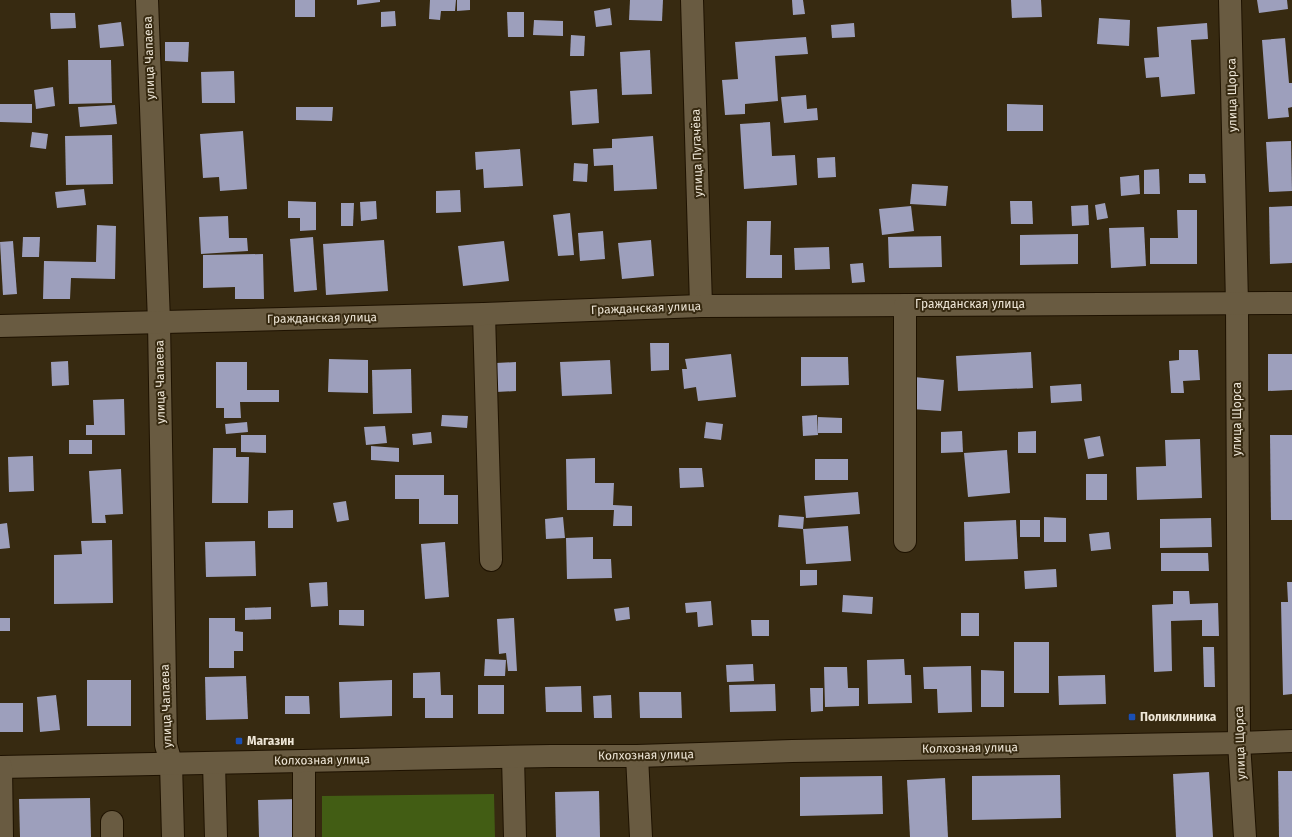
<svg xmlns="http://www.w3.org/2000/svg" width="1292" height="837" font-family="'Fira Sans',sans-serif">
  <rect width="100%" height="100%" fill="#372a11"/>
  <path fill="#425d14" d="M494,794L495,837H322V796Z"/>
  <g fill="#9d9fbc">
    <rect x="295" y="0" width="20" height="17"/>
    <path d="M357,0H380V2L357,5Z"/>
    <path d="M430,0H456L455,11H441L440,20L429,19Z"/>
    <path d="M457,0H470V10L457,11Z"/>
    <path d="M630,0H663L662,21L629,20Z"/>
    <path d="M792,0H803L805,14L793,15Z"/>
    <path d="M1011,0H1041L1042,17L1012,18Z"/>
    <path d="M1257,0H1287L1288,9L1259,13Z"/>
    <path d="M610,8L612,25L596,27L594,11Z"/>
    <path d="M395,11L396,26L381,27V12Z"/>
    <path d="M507,12H524V37H508Z"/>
    <path d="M50,13H75L76,28L51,29Z"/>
    <path d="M1099,18L1130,20L1129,46L1097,44Z"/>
    <path d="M534,20L563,21V36L533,35Z"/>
    <path d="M121,22L124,46L100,48L98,25Z"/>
    <path d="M854,23L855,37L832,38L831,25Z"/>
    <path d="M1207,23L1208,39L1191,40L1195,94L1161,97L1159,77L1146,78L1144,58L1159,57L1157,27Z"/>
    <path d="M571,35L585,36L584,56H570Z"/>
    <path d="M806,37L808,54L775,56L778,101L745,104V114L725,115L722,80L738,79L735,42Z"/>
    <path d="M1285,38L1289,83H1292V107L1288,108L1289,117L1268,119L1262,40Z"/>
    <path d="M165,42H189L188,62L165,61Z"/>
    <path d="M650,50L652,94L622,95L620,52Z"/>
    <path d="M68,60H111L112,103L69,104Z"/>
    <path d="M234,71L235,103H202L201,72Z"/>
    <path d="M53,87L55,106L36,109L34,90Z"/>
    <path d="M597,89L599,123L572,125L570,91Z"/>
    <path d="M806,95L807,109L817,108L818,120L784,123L781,97Z"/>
    <path d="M0,104H32V123L0,122Z"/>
    <path d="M1007,104L1043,105V131H1007Z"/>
    <path d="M115,105L117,124L80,127L78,107Z"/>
    <path d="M296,107H333L332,121L296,120Z"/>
    <path d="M770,122L772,156L795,155L797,185L744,189L740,124Z"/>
    <path d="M243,131L247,189L220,191L219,177L203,178L200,134Z"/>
    <path d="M32,132L48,134L46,149L30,147Z"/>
    <path d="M112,135L113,184L66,185L65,136Z"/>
    <path d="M653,136L657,189L614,191L613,165L594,166L593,149L612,148V139Z"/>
    <path d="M1291,141L1292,191L1269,192L1266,142Z"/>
    <path d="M520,149L523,186L484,188L483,169L476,170L475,152Z"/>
    <path d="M835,157L836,177L818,178L817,158Z"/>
    <path d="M574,163L588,164L587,182L573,181Z"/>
    <path d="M1159,169L1160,194H1144V170Z"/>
    <path d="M1189,174H1205L1206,183H1189Z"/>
    <path d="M1139,175L1140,194L1121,196L1120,177Z"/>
    <path d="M912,184L948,186L946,206L910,204Z"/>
    <path d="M84,189L86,205L57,208L55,192Z"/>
    <path d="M460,190L461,212L436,213V191Z"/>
    <path d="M288,201L316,202V230L300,231V218H288Z"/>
    <path d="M376,201L377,219L361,221L360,202Z"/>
    <path d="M1010,201H1032L1033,224H1011Z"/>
    <path d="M341,203H354L353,226H341Z"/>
    <path d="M1105,203L1108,218L1097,220L1095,205Z"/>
    <path d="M1088,205L1089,225L1072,226L1071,206Z"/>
    <path d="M911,206L914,231L882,235L879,209Z"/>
    <path d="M1292,206V263L1270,264L1269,207Z"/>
    <path d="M1177,210H1197V264H1150V238H1178Z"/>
    <path d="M570,213L574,255L558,256L553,215Z"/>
    <path d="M228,216L229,238H247L248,251L201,254L199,217Z"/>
    <path d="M747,221H771L770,255H782V278H746Z"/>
    <path d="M97,225L116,226L115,279L71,278L70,299H43L44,261L96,262Z"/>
    <path d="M1144,227L1146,266L1111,268L1109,228Z"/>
    <path d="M603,231L605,259L580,261L578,233Z"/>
    <path d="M1078,234V264L1020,265V235Z"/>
    <path d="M941,236L942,267L889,268L888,237Z"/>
    <path d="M23,237H40L39,257H22Z"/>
    <path d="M313,237L317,290L294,292L290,239Z"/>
    <path d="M384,240L388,291L326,295L323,244Z"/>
    <path d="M651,240L654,276L622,279L618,243Z"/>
    <path d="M13,241L17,294L3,295L0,242Z"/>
    <path d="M504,241L509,281L463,286L458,246Z"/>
    <path d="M829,247L830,269L795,270L794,248Z"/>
    <path d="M263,254L264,299H235V287L203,288V255Z"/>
    <path d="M863,263L865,282L852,283L850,264Z"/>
    <path d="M650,343H669V370L651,371Z"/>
    <path d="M1179,350H1198L1200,380L1183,381L1184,393H1171L1169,361L1179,360Z"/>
    <path d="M1031,352L1033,388L958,391L956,356Z"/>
    <path d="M731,354L736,397L698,401L696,387L684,389L682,369H687L685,359Z"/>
    <path d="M1268,354H1292V390L1268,391Z"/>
    <path d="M801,357H848L849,385L801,386Z"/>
    <path d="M329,359L368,360V393L328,392Z"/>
    <path d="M610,360L612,394L562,396L560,362Z"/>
    <path d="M68,361L69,385L52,386L51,362Z"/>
    <path d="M216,362H247V390H279V402H240L241,418H224V408H216Z"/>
    <path d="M516,362V391L496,392V363Z"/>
    <path d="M411,369L412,413L373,414L372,370Z"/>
    <path d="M914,377L944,380L941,411L911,409Z"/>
    <path d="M1081,384L1082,401L1051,403L1050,386Z"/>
    <path d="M124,399L125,435H86V425H94L93,400Z"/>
    <path d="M442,415L468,416L467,428L441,426Z"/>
    <path d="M817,415L818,435L803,436L802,416Z"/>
    <path d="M818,417L842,418V433H818Z"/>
    <path d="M247,422L248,432L226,434L225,424Z"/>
    <path d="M706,422L723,424L721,440L704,438Z"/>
    <path d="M385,426L387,443L366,445L364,427Z"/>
    <path d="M962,431L963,452L941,453V432Z"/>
    <path d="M1036,431V453H1018V432Z"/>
    <path d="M431,432L432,443L413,445L412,434Z"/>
    <path d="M241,435H266V453L241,452Z"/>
    <path d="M1270,435H1292V520H1271Z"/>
    <path d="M1100,436L1104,456L1088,459L1084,439Z"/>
    <path d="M1200,439L1202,498L1137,500L1136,467L1166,466L1165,440Z"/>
    <rect x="69" y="440" width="23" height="14"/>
    <path d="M371,446L399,448V462L371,460Z"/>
    <path d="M213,448H236V457H249L248,503H212Z"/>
    <path d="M1007,450L1010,493L968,497L964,453Z"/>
    <path d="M33,456L34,491L9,492L8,457Z"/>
    <path d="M595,458V483H614L613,505L632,506V526H613L614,510H567L566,459Z"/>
    <rect x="815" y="459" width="33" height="21"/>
    <path d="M679,468H702L704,487L680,488Z"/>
    <path d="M121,469L123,514L105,515L106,523H92L89,471Z"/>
    <rect x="1086" y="474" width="21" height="26"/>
    <path d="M395,475H444V495H458V524H419V499H395Z"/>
    <path d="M858,492L860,514L806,518L804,496Z"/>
    <path d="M346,501L349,520L337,522L333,503Z"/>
    <path d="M293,510V528H268V511Z"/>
    <path d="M779,515L804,517L803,529L778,527Z"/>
    <path d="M563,517L565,538L546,539L545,519Z"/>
    <path d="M1044,517L1066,518V542H1044Z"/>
    <path d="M1211,518L1212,547L1160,548V519Z"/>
    <path d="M1016,520L1018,559L965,561L964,522Z"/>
    <rect x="1020" y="520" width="20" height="17"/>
    <path d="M7,523L10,548L0,549V524Z"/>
    <path d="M848,526L851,561L806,564L803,529Z"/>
    <path d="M1109,532L1111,549L1091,551L1089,534Z"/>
    <path d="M593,537V559H611L612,578L567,579L566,538Z"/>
    <path d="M112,540L113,603L54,604V555L82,554L81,541Z"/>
    <path d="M255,541L256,576L206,577L205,542Z"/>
    <path d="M445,542L449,597L425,599L421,544Z"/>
    <path d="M1161,553H1208L1209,571H1161Z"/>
    <path d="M1056,569L1057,587L1025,589L1024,571Z"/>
    <path d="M800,570H817V585L800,586Z"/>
    <path d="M327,582L328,606L311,607L309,583Z"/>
    <path d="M1287,582H1292V694L1283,695L1281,602H1288Z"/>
    <path d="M1173,591H1189L1190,604L1218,603L1219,636H1202V620L1171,621L1172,671L1154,672L1152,605L1173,604Z"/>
    <path d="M843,595L873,597L872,614L842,612Z"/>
    <path d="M711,601L713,625L698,627L697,612L686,613L685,603Z"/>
    <path d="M271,607V619L245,620V608Z"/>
    <path d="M629,607L630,619L616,621L614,609Z"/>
    <path d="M339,610H364V626L339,625Z"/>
    <rect x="961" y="613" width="18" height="23"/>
    <rect x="0" y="618" width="10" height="13"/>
    <path d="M209,618H235V631L243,632V651H234V668H209Z"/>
    <path d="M514,618L517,671H508L506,653L499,654L497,619Z"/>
    <path d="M751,620H769V636H752Z"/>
    <rect x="1014" y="642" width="35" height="51"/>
    <path d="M1203,647H1214L1215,687H1204Z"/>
    <path d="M485,659L506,660L505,676H484Z"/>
    <path d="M904,659L905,675H911L912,703L868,704L867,660Z"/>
    <path d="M753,664L754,681L727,682L726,665Z"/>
    <path d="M971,666L972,712L938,713L937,689H924L923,667Z"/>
    <path d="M824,667H847L848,688H859V706L825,707Z"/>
    <path d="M981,670L1004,671V707H981Z"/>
    <path d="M440,672L441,695H453V718H425V698H413V673Z"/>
    <path d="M1105,675L1106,704L1059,705L1058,676Z"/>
    <path d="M246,676L248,719L206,720L205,677Z"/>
    <rect x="87" y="680" width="44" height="46"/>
    <path d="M392,680V716L340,718L339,682Z"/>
    <path d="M775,684L776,711L730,712L729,685Z"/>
    <rect x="478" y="685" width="26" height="29"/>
    <path d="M581,686L582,712H546L545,687Z"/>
    <path d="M810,688H823V711L811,712Z"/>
    <path d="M639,692H681L682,718H640Z"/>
    <path d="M56,695L60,730L40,732L37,697Z"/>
    <path d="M611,695L612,718H594L593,696Z"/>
    <path d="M285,696H309L310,714H285Z"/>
    <rect x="0" y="703" width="23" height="29"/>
    <path d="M1278,771H1292V837H1279Z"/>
    <path d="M1209,772L1213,837H1176L1173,774Z"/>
    <path d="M1060,775L1061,818L972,820V776Z"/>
    <path d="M882,776L883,814L800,816V777Z"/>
    <path d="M945,778L948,837H910L907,780Z"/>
    <path d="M599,791L600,837H556L555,792Z"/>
    <path d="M90,798L91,837H20L19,799Z"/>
    <path d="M299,799L300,837H259L258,800Z"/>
  </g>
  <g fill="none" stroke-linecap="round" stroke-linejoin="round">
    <defs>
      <g id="minor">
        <path d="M147,0L159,322L166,745L171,763L173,837"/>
        <path d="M692,0L701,306"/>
        <path d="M1230,0L1237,304L1239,743L1245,837"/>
        <path d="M484,314L491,560"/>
        <path d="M0,326L484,314L701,306L1292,303"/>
        <path d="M905,541V305"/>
        <path d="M637,756L641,837"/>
        <path d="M513,757L515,837"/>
        <path d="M304,761V837"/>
        <path d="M214,763L216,837"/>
        <path d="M0,767L551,756H637L792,751L1239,743L1292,741"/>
        <path d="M1,767L2,837"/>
        <path d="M112,822V837"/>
      </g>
    </defs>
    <use href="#minor" stroke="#1e1200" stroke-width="24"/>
    <use href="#minor" stroke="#695b41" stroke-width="22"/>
  </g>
  <g fill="#1a4fb4" stroke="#372a11" stroke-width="1.5">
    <rect x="1128" y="713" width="8" height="8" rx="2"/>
    <rect x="235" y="737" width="8" height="8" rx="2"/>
  </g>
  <g text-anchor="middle" stroke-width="4" stroke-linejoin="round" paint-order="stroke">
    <g font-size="12" fill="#eee6d7" stroke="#372a11">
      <text transform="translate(149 58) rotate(-92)" y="4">улица Чапаева</text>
      <text transform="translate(1232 95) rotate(-91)" y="4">улица Щорса</text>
      <text transform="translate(697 153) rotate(-92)" y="4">улица Пугачёва</text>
      <text x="970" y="308">Гражданская улица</text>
      <text transform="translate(646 308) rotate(-2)" y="4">Гражданская улица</text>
      <text transform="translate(322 318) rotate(-1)" y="4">Гражданская улица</text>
      <text transform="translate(160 382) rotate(-91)" y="4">улица Чапаева</text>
      <text transform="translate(1237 419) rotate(-90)" y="4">улица Щорса</text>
      <text transform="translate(166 706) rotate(-92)" y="4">улица Чапаева</text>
      <text transform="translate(1240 743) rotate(-92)" y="4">улица Щорса</text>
      <text transform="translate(970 748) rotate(-1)" y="4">Колхозная улица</text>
      <text transform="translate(646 755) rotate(-1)" y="4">Колхозная улица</text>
      <text transform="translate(322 760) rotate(-1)" y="4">Колхозная улица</text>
    </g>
    <g font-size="12" font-weight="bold" fill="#eee6d7" stroke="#372a11" text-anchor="start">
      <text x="1140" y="721">Поликлиника</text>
      <text x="247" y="745">Магазин</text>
    </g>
  </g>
</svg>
